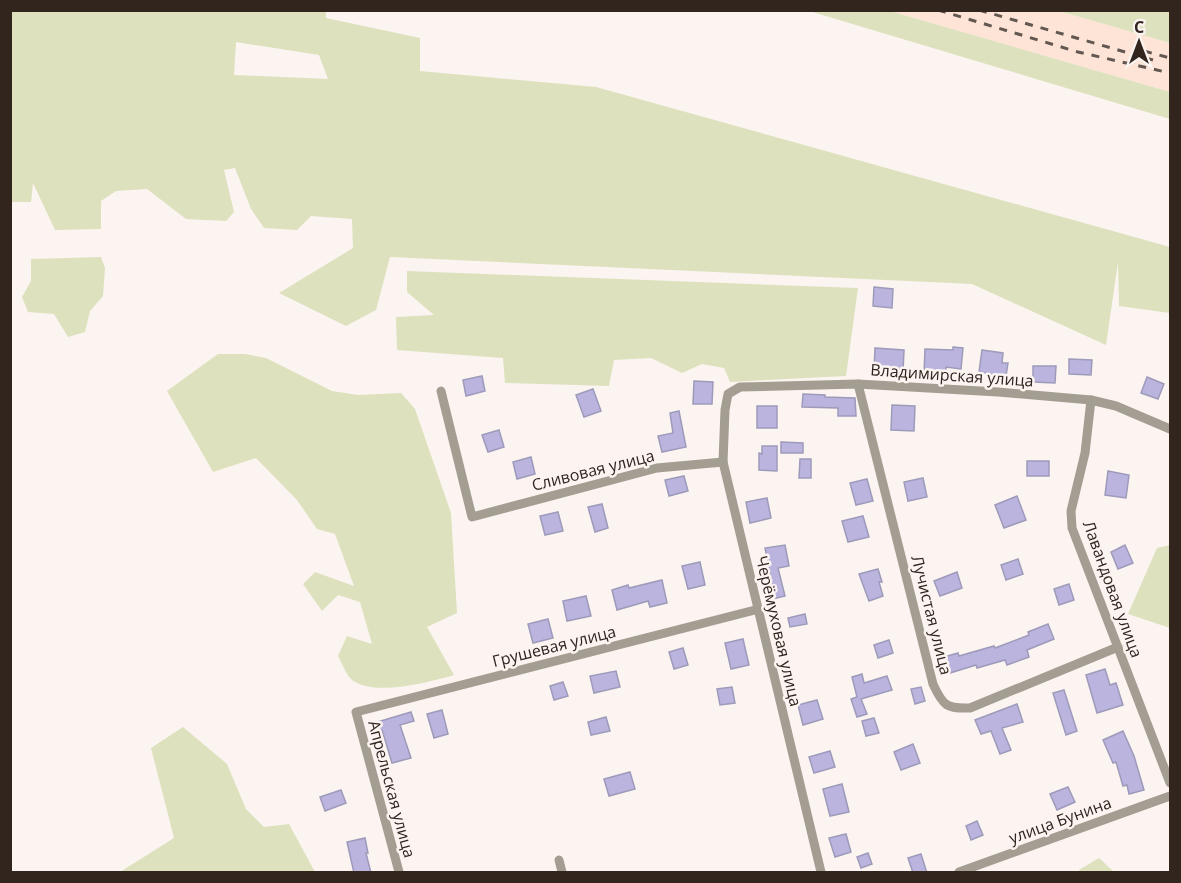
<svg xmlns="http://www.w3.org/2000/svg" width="1181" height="883" font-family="'Open Sans',sans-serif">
  <rect width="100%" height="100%" fill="#fbf4f1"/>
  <path fill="#fde4d6" d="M890,11H1059L1170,43V92Z"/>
  <g fill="#dee1bd" fill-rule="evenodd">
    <path d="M11,10L326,11V18L420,38V71L596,87L1170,247V313L1119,306L1118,262L1106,345L972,284L390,257L376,310L346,326L279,293L353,248L352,219L311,216L297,230L264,228L251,209L235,168L224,170L234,212L226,221L186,219L147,189L116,191L101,201V229L55,230L33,183L31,202H11ZM236,42L319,55L328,79L234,75Z"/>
    <path d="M809,11H890L1170,92V119Z"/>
    <path d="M1059,11H1170V43Z"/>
    <path d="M101,257L105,268L103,296L90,311L85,332L68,337L54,314L28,312L22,297L31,281V259Z"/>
    <path d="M407,271L858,288L846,376L730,382L724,368L702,364L682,373L651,358L614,360L609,386L505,383L503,358L397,350L396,317L434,315L407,292Z"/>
    <path d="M218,354H245L266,358L332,391L358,395L401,393L415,409L451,513L457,613L427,627L454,675C429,682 375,697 352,680C346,675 342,663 338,656L347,636L372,644L360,602L338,595L322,611L303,584L315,572L354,586L335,534L317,529L297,500L256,458L213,472L167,391Z"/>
    <path d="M1170,545V628L1128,614L1157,548Z"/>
    <path d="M183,727L227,764L246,809L264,827L289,824L315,872H120L174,838L151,748Z"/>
    <path d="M1099,858L1114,872H1080L1079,870Z"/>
  </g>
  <g fill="#bab4de" stroke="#9e9aba" stroke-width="1.5">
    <path d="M874,287L893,289L892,308L873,306Z"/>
    <path d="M953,347L963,348L961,369L946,367V375L924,374L925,349L953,350Z"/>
    <path d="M875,348L904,350L903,372L874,370Z"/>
    <path d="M982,350L1003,353L1002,363H1008L1006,376L979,372Z"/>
    <path d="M1069,359L1092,360L1091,375L1069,374Z"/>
    <path d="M1033,366H1056L1055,383L1033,382Z"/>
    <path d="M482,376L485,391L466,396L463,380Z"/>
    <path d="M1147,377L1164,384L1158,399L1141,393Z"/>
    <path d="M694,381L713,382L712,404H693Z"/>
    <path d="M593,389L601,411L584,417L576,395Z"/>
    <path d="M803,394L825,395V397L855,398L856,416H838V408L802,407Z"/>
    <path d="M892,405L915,406L914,431L891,430Z"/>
    <rect x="757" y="406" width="20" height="22"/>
    <path d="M679,411L686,447L662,452L658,436L673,433L670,413Z"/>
    <path d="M499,430L504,447L488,452L482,435Z"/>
    <path d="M781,442L803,443V453H781Z"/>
    <path d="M762,446H777V471L759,470V453L762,454Z"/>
    <path d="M531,457L535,474L517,479L513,462Z"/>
    <path d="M800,459H811V478H799Z"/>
    <rect x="1027" y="461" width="22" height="15"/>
    <path d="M1108,471L1129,475L1126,498L1105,495Z"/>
    <path d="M684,476L688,491L669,496L665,480Z"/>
    <path d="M923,478L927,497L908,501L904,482Z"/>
    <path d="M867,479L873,501L856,505L850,483Z"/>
    <path d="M1017,496L1026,520L1004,528L995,505Z"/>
    <path d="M767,498L771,518L750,523L746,502Z"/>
    <path d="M602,504L608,528L595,532L588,507Z"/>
    <path d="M558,512L563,531L545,535L540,516Z"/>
    <path d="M863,516L869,537L848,542L842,521Z"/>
    <path d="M785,545L789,566L778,568L785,596L768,600L764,584L772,582L765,548Z"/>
    <path d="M1125,545L1133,563L1118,569L1111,552Z"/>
    <path d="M1018,559L1023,574L1006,580L1001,565Z"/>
    <path d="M700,562L705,585L688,589L682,566Z"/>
    <path d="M878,569L882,582H879L883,596L869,601L859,574Z"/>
    <path d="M957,572L962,588L940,596L934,581Z"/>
    <path d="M662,580L667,603L650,607L648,601L617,610L612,590L628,585L629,588Z"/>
    <path d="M1069,584L1074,600L1059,605L1054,589Z"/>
    <path d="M586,596L591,616L567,621L563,601Z"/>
    <path d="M805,614L807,624L790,627L788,618Z"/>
    <path d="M548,619L553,638L533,643L528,624Z"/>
    <path d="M1048,624L1054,639L1027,650L1029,657L1007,665L1005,660L977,668L976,665L950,673L944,657L958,653L959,656L994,646L995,648L1029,635L1028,632Z"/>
    <path d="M743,639L749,665L731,669L725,643Z"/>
    <path d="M889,640L893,653L878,658L874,645Z"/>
    <path d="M683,648L688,665L674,669L669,652Z"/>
    <path d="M1105,669L1110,685L1116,683L1123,705L1097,713L1086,675Z"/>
    <path d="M616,671L620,687L594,693L590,676Z"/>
    <path d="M862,674L864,683L887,676L892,690L861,699L867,714L857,717L851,699L857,697L852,677Z"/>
    <path d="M563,682L568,696L554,700L550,686Z"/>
    <path d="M732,687L735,703L720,705L717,689Z"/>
    <path d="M921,687L925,701L915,704L911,689Z"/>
    <path d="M1064,690L1077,731L1066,735L1053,693Z"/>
    <path d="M817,700L823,719L803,725L798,705Z"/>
    <path d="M1017,704L1023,722L1002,728L1011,750L1000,754L991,731L981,734L975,720Z"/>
    <path d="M442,710L448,734L434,738L427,714Z"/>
    <path d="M411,712L414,721L400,725L411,758L392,763L382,730L377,732L374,723Z"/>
    <path d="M606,717L610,731L591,735L588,722Z"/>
    <path d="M874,718L879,733L866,736L862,721Z"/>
    <path d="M1123,731L1134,756L1144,790L1129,794L1127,785L1123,786L1116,762L1113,763L1103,740Z"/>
    <path d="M913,744L920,763L901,770L894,752Z"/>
    <path d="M830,751L835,767L814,773L809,757Z"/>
    <path d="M630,772L635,789L609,796L604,779Z"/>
    <path d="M842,784L849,812L830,816L823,789Z"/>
    <path d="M1068,787L1075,802L1057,810L1050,794Z"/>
    <path d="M341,790L346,803L325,811L320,797Z"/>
    <path d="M977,821L983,835L971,840L966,826Z"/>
    <path d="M846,834L851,852L835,857L829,838Z"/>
    <path d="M365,838L368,853H366L371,873H354L347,842Z"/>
    <path d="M868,853L872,864L861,868L857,857Z"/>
    <path d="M921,854L927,873H913L908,858Z"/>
  </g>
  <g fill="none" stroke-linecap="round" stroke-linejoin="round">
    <g stroke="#a39e91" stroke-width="9">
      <path d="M858,384L933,684C943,706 947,709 970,708L1118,647"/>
      <path d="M441,391L472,517L657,468L723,462"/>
      <path d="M1091,400L1085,453L1071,511L1072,528L1170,783"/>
      <path d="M559,860L562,872"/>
      <path d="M399,872L356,712L759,609"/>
      <path d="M821,872L723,462L725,410L728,394L740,387L858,384L998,392L1091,400L1116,406L1170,429"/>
      <path d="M959,872L1170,796"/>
    </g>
    <g stroke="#625751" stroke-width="3" stroke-dasharray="8 8" stroke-linecap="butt">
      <path d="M938,10L1078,52L1170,73"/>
      <path d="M979,10L1153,60"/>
      <path d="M1144,51L1170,58"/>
    </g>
  </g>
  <g text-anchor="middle" stroke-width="5" stroke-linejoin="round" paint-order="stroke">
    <g font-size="16" fill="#31251e" stroke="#fbf4f1">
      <text transform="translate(952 375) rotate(4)" y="6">Владимирская улица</text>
      <text transform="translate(593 470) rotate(-14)" y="6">Сливовая улица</text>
      <text transform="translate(1113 589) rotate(70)" y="6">Лавандовая улица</text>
      <text transform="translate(932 615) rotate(76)" y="6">Лучистая улица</text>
      <text transform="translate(779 631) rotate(77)" y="6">Черёмуховая улица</text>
      <text transform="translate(554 646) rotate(-14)" y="6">Грушевая улица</text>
      <text transform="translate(392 789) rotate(75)" y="6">Апрельская улица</text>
      <text transform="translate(1060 820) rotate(-20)" y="6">улица Бунина</text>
    </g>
  </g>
  <rect width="1181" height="883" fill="none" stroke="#31251e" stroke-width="24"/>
  <g transform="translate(1139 42)" stroke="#fbf4f1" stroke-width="4.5" paint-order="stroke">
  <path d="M0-4.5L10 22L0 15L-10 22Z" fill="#31251e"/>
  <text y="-9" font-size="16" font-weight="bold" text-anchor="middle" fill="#31251e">С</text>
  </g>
</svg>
